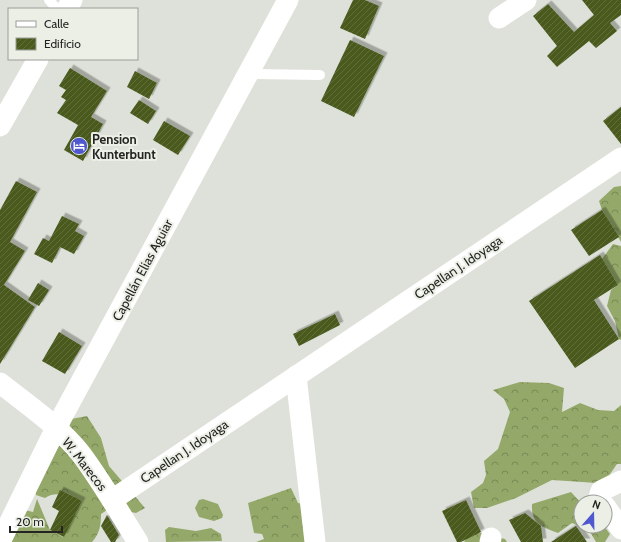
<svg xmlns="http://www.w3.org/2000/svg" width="621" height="542" font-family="Cabin,sans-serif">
  <defs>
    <pattern id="forest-crowns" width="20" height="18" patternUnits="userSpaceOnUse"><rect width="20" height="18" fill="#94a969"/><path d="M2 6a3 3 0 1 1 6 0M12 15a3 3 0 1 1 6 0" fill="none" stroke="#798956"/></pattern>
    <pattern id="building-hatch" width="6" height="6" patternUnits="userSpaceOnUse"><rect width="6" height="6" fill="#495a1c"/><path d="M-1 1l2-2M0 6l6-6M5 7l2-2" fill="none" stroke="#606e3c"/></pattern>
    <filter id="shadow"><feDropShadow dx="3.5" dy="-3.5" stdDeviation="0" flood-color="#0004"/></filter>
  </defs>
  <rect width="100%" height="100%" fill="#dee1d9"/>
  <g fill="url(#forest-crowns)">
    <path d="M621,186V242L602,210L599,201L614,187Z"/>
    <path d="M613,244L621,246V340L619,339L615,321L607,306L611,290L618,285L602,259Z"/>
    <path d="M520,382L549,383L564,388L562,412L580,403L598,410L614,411L621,405V464H617L608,477L597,483L552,480L516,498L487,508H474L471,492L483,483L486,475L484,461L498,449L510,412L504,399L493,390Z"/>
    <path d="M87,416L101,438L109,466L145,508L136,513L110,508L101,514C101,525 100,533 92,542H0L7,529L2,514L17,508L33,512L37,499L50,530L63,537L82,501C70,497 57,490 45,498L36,495L34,482L68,433L71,419Z"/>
    <path d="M291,488L298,503L307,505L320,542H256L264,539L262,534L254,533L248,503Z"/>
    <path d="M571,492L581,503V526H604L610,534L605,542H596L589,530L572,523L558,533C542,527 531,524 532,504Z"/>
    <path d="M203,499L218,504L223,515L222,518L214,521L199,517L195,508L199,500Z"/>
    <path d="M169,527L196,531L211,528L221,534L222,541L166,542L165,530Z"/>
    <path d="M481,533L505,539L507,542H464L469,534Z"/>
  </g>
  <g fill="url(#building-hatch)" filter="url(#shadow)">
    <path d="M353,0H365L379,6L365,39L340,28Z"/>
    <path d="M582,0H621V15L610,23L617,31L596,48L589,41L557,67L547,56L557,46L533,16L548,4L574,32L594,15Z"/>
    <path d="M350,40L384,56L354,117L321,101Z"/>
    <path d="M70,68L107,91L91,117L103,124L83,161L64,150L78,125L57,113L66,100L61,97L66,90L59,86Z"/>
    <path d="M135,71L157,83L149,99L127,87Z"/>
    <path d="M139,100L156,111L148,124L130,113Z"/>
    <path d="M621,107V144L603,121Z"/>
    <path d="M164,121L190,136L178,155L153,140Z"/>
    <path d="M16,181L37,192L10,242L25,251L4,285L35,307L0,364V210Z"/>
    <path d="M602,210L619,237L589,256L571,230Z"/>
    <path d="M62,216L79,224L75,231L84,236L74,254L60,247L52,263L34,254L43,238L49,241Z"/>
    <path d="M600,255L618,285L594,300L619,339L575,368L529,301Z"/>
    <path d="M38,283L49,290L39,306L28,300Z"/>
    <path d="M335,314L340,325L299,346L293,334Z"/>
    <path d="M59,332L82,346L65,374L42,361Z"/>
    <path d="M60,490L82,501L64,537L50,530L59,511L52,507Z"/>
    <path d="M466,500L481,532L461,542H457L442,511Z"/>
    <path d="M525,513L541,526L543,542H521L509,520Z"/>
    <path d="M107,515L119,535L115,542H111L101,526Z"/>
    <path d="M576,526L587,542H551Z"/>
  </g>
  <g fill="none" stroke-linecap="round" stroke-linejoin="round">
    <g stroke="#fff" stroke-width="10">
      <path d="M49,0L57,9"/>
      <path d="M248,74L320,75"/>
    </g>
    <g stroke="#fff" stroke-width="21">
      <path d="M67,9L72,0"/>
      <path d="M499,18L526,0"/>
      <path d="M0,126L38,59"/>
      <path d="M296,376L315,542"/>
      <path d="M0,383C28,405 59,426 81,454C102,482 119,512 138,542"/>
      <path d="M112,500L621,158"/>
      <path d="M602,502L599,497L601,491L621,481"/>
      <path d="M605,506L621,529"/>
      <path d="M0,542L56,428L288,0"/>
      <path d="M490,542L491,538"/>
    </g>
  </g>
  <defs>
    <symbol id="hotel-disc" viewBox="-11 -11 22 22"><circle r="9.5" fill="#4f58cf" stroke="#ebefe6"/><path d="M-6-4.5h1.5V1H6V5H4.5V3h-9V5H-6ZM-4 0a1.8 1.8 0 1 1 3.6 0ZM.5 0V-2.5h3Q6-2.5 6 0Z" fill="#fff"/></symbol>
  </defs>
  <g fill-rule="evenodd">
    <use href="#hotel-disc" x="69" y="136" width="20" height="20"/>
  </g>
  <g text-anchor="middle" stroke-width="4" stroke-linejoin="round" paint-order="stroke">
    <g font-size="13" font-weight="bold" fill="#242522" stroke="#ebefe6" text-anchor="start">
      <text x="92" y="144">Pension<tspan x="92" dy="15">Kunterbunt</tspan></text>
    </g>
    <g font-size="13" fill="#242522" stroke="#ebefe6">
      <text transform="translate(458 267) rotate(-34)" y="5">Capellan J. Idoyaga</text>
      <text transform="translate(142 270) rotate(-62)" y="5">Capellán Elias Aguiar</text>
      <text transform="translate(184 451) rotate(-34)" y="5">Capellan J. Idoyaga</text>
      <text transform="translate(85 464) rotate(52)" y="5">W. Marecos</text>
    </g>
  </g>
  <rect x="8" y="8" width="130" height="52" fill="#ebefe6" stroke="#9b9e98"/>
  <rect x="16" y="21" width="20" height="6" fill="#ffffff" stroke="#9b9e98"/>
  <text x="44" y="28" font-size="12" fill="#242522">Calle</text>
  <rect x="16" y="38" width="20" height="12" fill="url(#building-hatch)" stroke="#9b9e98"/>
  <text x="44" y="48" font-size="12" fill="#242522">Edificio</text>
  <g transform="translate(593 514) rotate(20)"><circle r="19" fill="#ebefe6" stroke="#9b9e98"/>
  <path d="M0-3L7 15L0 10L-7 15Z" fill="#4f58cf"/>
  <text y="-6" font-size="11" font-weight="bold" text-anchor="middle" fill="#242522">N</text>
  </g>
  <path d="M10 526v6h52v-6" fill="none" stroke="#242522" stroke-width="2"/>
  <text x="16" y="526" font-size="12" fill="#242522" stroke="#ebefe6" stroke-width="3" paint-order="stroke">20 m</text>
</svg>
